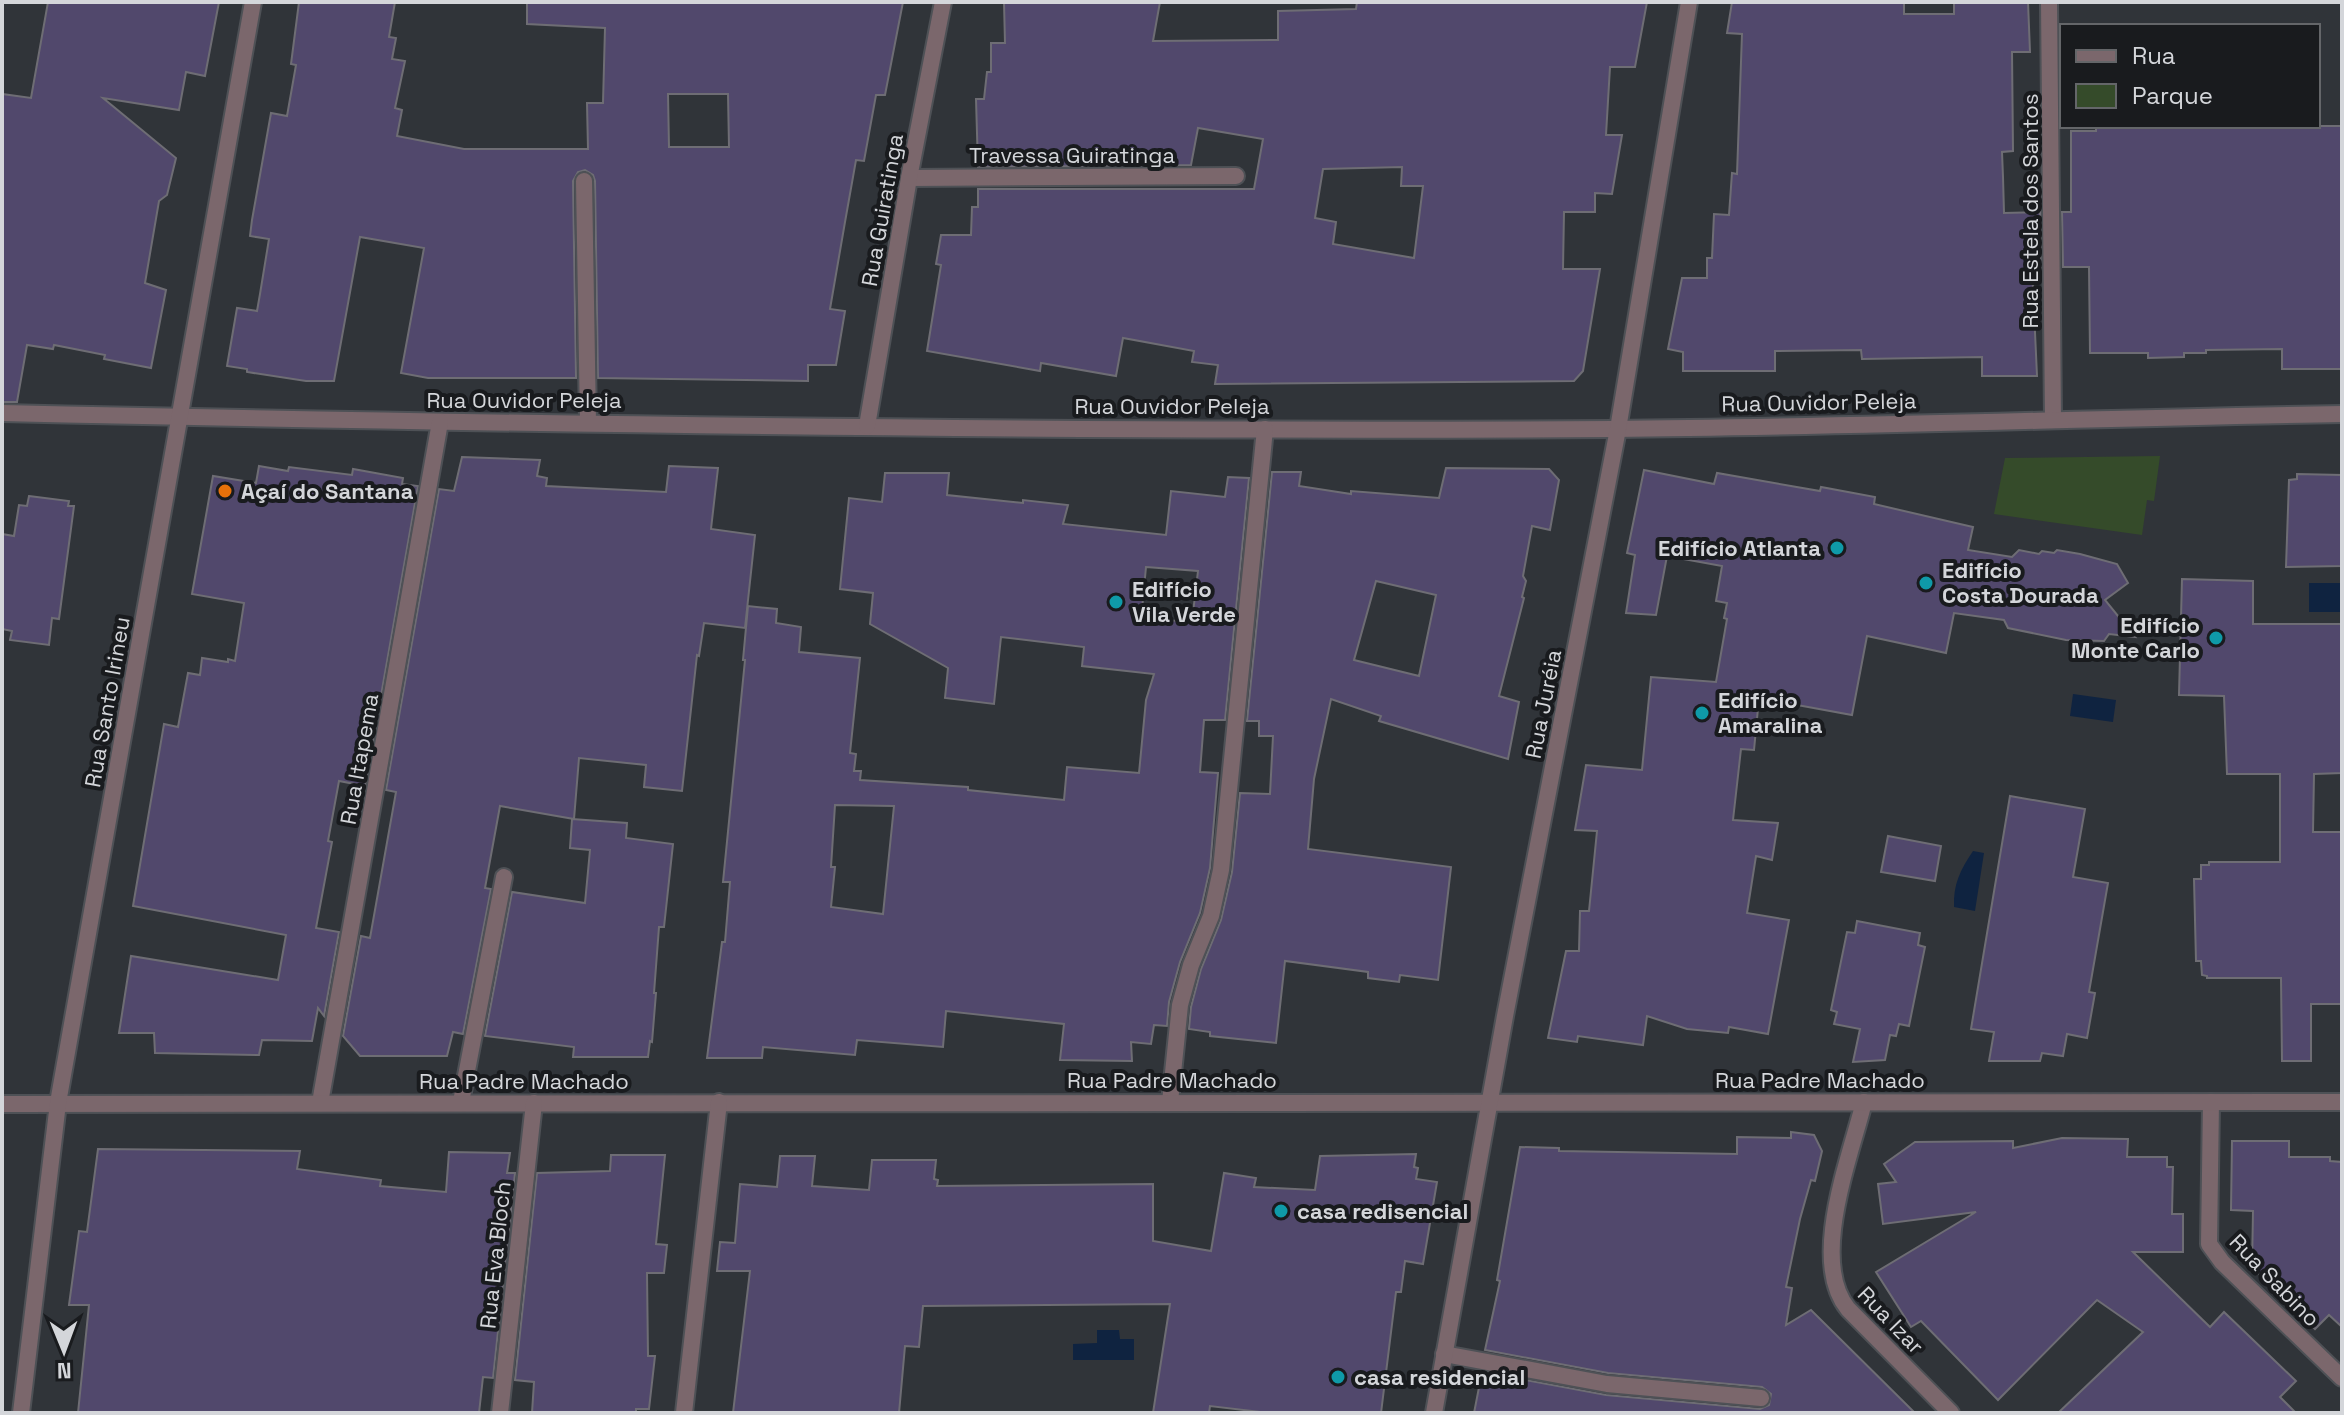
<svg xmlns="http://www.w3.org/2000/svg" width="2344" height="1415" font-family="'Space Grotesk',sans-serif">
  <rect width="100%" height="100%" fill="#303439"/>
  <path fill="#354b2a" d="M2160,456L2154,501L2147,500L2142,535L1994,514L2005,458Z"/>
  <g fill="#0f2340">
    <rect x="2309" y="583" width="33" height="29"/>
    <path d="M2073,694L2116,700L2113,722L2070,716Z"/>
    <path d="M1973,851L1984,853L1975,911L1954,907C1953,885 1960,870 1973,851Z"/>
    <path d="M1097,1330H1119L1120,1339H1134V1360H1073V1344L1097,1343Z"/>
  </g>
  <g fill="#51486c" stroke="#6e6d74" stroke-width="2" fill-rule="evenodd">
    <path d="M48,2H219L205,76L186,72L179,110L103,98L176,158L167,195L159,201L145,283L166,290L151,368L104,359L105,355L54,345L53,349L27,345L17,402H2V94L31,98Z"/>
    <path d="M299,2H395L389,37L396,38L392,59L405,61L395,108L402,110L397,136L464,149H588L587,103H603L605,28L527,24V2H903L885,95H876L864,161L856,160L845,222L830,309L845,311L836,365H808V381L598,378L595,181L593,175L585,170L578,172L573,181L576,378H428L401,373L424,248L360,237L334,381H306L247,372V369L227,366L237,308L257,311L260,294L269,239L250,236L252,220L271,113L287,116L296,65L291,64ZM668,94H728L729,147H669Z"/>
    <path d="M1004,2H1160L1153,41L1278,40V11L1356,9L1357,2H1647L1635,67H1610L1606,135H1622L1612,194L1595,193V212H1564L1563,269H1600L1583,371L1574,381L1215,384L1218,365L1192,362L1194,351L1123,338L1116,376L1041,363L1040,371L927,351L941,265L936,264L941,235H971L972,207H978V189H1254L1263,139L1198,128L1191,165L978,167L976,99H984L987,72H991V43H1005ZM1402,167L1401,186H1423L1414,258L1333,244L1336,222L1315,218L1323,169Z"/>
    <path d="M1732,2H1904V14H1954V2H2028L2030,52H2012L2013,151L2002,152L2003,177L2004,213L2040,212L2041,267H2032L2037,376H1982V357L1862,359L1861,350L1775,351V371H1683V352L1668,349L1682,278H1707V258H1712L1714,214L1729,215L1732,173L1737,174L1742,34L1727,33Z"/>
    <path d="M2096,126H2342V369H2282V349L2206,350V353H2184V357L2148,358V353H2090L2089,267H2063L2062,212H2071V131H2096Z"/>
    <path d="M462,457L540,460L537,476L547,478L546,486L666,492L669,466L718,468L711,529L755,535L745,628L704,623L699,656L697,655L682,791L644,787L646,765L579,758L574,819L500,806L485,888L491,889L463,1034L453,1032L447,1056H360L343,1036L361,936L370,938L396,792L386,790L439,489L454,491Z"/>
    <path d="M259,466L288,471L289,467L352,475L353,469L403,478L402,484L418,486L365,786L339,781L328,841L332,842L316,928L339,932L324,1016L318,1008L312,1041L262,1040L259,1055L155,1053L154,1033H119L131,956L278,980L286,935L133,906L164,724L178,727L188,673L200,675L202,658L228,662V659L235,661L244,603L192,594L213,476L256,483Z"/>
    <path d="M1446,468L1549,469L1559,480L1550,530L1532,526L1523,576L1526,581L1522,597L1524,598L1499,696L1519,702L1508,759L1379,721L1381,716L1331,699L1314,779L1308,849L1451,867L1438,980L1400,975L1399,982L1368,978V972L1285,961L1276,1043L1210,1036V1032L1189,1029L1191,1007L1201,969L1221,920L1232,872L1240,793L1270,794L1273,736H1259V721H1247L1272,472H1301L1299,486L1351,494V491L1439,498ZM1376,581L1436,595L1419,676L1354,660Z"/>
    <path d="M1644,470L1714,484L1717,473L1820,491L1821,487L1875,497L1874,504L1973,527L1968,550L2012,557L2019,550L2039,554L2042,551L2054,553L2057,550L2080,554L2117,564L2128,583L2105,600L2135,637L2109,634L2104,641L2066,640L2008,628L2004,620L1954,613L1946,653L1867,636L1852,715L1759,698L1754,750L1741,749L1733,820L1778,823L1772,860L1756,856L1747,913L1789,920L1768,1034L1729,1027L1728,1033L1687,1029L1647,1016L1643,1045L1578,1036L1577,1042L1548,1038L1566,951H1579L1580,911H1589L1597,831L1575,830L1586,765L1642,770L1651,677L1716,682L1727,619L1724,618L1727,603L1716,601L1722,566L1667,556L1656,615L1626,613L1635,555L1627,553Z"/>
    <path d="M885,473H949L947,495L1023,503V500L1068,505L1063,524L1166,535L1171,491L1225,497L1228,477L1249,478L1225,720H1204L1200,772L1218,773L1210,868L1200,913L1180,962L1169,1002L1167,1026L1154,1025L1151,1044L1131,1042L1132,1061L1060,1060L1064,1024L946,1011L943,1047L857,1040L855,1055L763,1047L762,1058H707L722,942H725L730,882H723L745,660H743L748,606L777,609L776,623L801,627L799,652L860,658L850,753L856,754L854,771H861L860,780L968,787V790L1064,800L1067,767L1139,773L1146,700L1154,674L1082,666L1084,647L1001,637L994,704L945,698L948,668L870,624L873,593L840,589L849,498L882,502ZM1146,567L1198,571L1192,621L1141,620ZM835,805L894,806L883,914L831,907L835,867H831Z"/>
    <path d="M2297,474L2342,475V566L2286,567L2289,480L2297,479Z"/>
    <path d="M29,496L69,501L68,506H74L59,619L52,618L49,645L10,640L12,631L2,629V534L14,536L19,505L27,506Z"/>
    <path d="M2182,579L2253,581V624H2342V773L2314,774L2313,832H2342V1004H2311V1061H2282L2281,978H2207V976L2202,975L2201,961H2196L2194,879H2201V865H2209V862H2280V774H2227L2224,696L2179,695Z"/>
    <path d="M2010,796L2085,809L2073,877L2108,883L2089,992L2095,993L2087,1038L2067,1034L2063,1056L2042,1053L2040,1061H1989L1994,1032L1971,1029Z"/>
    <path d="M572,819L627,823L626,838L673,844L664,927H659L654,993H656L652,1042L650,1041L648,1057H573L574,1047L485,1036L512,892L585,903L590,850L570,848Z"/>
    <path d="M1888,836L1941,846L1935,881L1881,872Z"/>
    <path d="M1857,921L1920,933L1918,945L1925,947L1909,1026L1899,1024L1896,1036L1890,1035L1885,1060L1853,1062L1860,1029L1834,1024L1837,1012L1831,1010L1847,932L1855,933Z"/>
    <path d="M1791,1132L1814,1135L1822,1151L1815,1181L1811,1180L1800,1219L1786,1287L1792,1288L1786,1325L1811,1310L1915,1413H1474L1482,1372L1606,1395L1760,1409L1769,1405L1771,1394L1762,1387L1608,1373L1485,1350L1500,1281L1497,1280L1520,1147L1559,1148V1151L1737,1154V1137L1791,1138Z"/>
    <path d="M2062,1138L2128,1139L2127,1157H2167V1167H2173L2172,1214H2183V1252H2133L2210,1327L2224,1312L2296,1381L2280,1397L2296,1413H2058L2143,1332L2097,1300L1998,1400L1921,1321L1911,1327L1876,1272L1976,1212L1883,1224L1878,1184L1896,1182L1884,1164L1915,1142L2013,1141V1148Z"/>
    <path d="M2232,1141H2289V1157H2330V1161L2342,1162V1327L2329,1315L2315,1329L2252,1267L2253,1211L2231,1210Z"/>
    <path d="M98,1149L300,1151L297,1169L381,1180L380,1186L446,1192L449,1152L510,1153L507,1173H515L493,1378L483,1377L479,1413H78L89,1305H69L79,1231L87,1232Z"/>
    <path d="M1416,1154L1414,1167L1418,1168L1416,1179L1437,1182L1423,1264L1405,1261L1401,1292H1396L1381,1413H1269L1210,1406L1209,1413H1153L1170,1304L923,1306L919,1347L905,1346L899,1413H733L750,1271H717L720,1242L735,1243L740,1184L777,1187L780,1156H815L812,1186L869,1190L872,1160H936L934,1179L938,1180L937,1186L1153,1184V1241L1211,1251L1224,1173L1256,1178L1254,1187L1315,1190L1320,1156Z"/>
    <path d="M611,1155H665L656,1244L667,1245L664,1273H647L648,1356H655L649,1409H636V1413H532L534,1382L515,1380L537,1173L610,1171Z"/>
  </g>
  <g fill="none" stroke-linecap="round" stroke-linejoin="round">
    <defs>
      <path id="lane" d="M461,1102L504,877"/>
      <g id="street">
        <path d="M2049,2L2053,419"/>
        <path d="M909,178L1236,176"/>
        <path d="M584,181L588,422"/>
        <path d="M2,413C539,425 1076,432 1613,429C1856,427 2099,418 2342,414"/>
        <path d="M867,426L909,178L943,2"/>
        <path d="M1170,1102L1180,1005L1191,965L1211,916L1221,870L1265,429"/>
        <path d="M1864,1102C1850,1158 1809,1261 1848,1309L1951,1413"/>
        <path d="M2211,1102L2209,1244L2222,1262L2342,1378"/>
        <path d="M320,1103L440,422"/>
        <path d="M2,1104L2342,1102"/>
        <path d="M1444,1354L1607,1384L1761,1398"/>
        <path d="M21,1413L58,1103L253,2"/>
        <path d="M500,1413L534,1103"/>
        <path d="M684,1413L719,1102"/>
        <path d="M1434,1413L1505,1016L1618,429L1689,2"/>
      </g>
    </defs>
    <use href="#lane" stroke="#4e5156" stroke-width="20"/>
    <use href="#street" stroke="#4e5156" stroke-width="20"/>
    <use href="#lane" stroke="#7b676c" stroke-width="16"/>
    <use href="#street" stroke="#7b676c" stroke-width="16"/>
  </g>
  <circle fill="#e8710a" stroke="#191b1e" stroke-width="3" cx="225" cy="491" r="8"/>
  <g fill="#0f9aa8" stroke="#191b1e" stroke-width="3">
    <circle cx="1837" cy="548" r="8"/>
    <circle cx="1926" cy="583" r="8"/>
    <circle cx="1116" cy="602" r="8"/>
    <circle cx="2216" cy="638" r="8"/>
    <circle cx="1702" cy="713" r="8"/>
    <circle cx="1281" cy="1211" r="8"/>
    <circle cx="1338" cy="1377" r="8"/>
  </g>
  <g text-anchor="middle" stroke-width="8" stroke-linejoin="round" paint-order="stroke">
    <g font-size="22" fill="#d4d6da" stroke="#191b1e">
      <text x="1072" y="163">Travessa Guiratinga</text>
      <text transform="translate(882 210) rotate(-80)" y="8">Rua Guiratinga</text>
      <text transform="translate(2030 211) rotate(-90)" y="8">Rua Estela dos Santos</text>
      <text x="524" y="408">Rua Ouvidor Peleja</text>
      <text transform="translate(1819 402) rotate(-1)" y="8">Rua Ouvidor Peleja</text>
      <text x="1172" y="414">Rua Ouvidor Peleja</text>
      <text transform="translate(107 702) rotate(-80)" y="8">Rua Santo Irineu</text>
      <text transform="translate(1543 704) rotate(-79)" y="8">Rua Juréia</text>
      <text transform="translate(359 759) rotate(-80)" y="8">Rua Itapema</text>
      <text x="1172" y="1088">Rua Padre Machado</text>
      <text x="1820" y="1088">Rua Padre Machado</text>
      <text x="524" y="1089">Rua Padre Machado</text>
      <text transform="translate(495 1255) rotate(-84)" y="8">Rua Eva Bloch</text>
      <text transform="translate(2275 1280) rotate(46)" y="8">Rua Sabino</text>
      <text transform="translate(1891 1320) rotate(46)" y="8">Rua Izar</text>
    </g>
    <g font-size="22" font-weight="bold" fill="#d4d6da" stroke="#191b1e" text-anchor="start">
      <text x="241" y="499">Açaí do Santana</text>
      <text x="1821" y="556" text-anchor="end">Edifício Atlanta</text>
      <text x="1942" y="578">Edifício<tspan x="1942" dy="25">Costa Dourada</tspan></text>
      <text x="1132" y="597">Edifício<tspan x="1132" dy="25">Vila Verde</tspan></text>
      <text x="2200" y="633" text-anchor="end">Edifício<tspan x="2200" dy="25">Monte Carlo</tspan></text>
      <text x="1718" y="708">Edifício<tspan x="1718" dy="25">Amaralina</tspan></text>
      <text x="1297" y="1219">casa redisencial</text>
      <text x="1354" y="1385">casa residencial</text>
    </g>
  </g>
  <rect width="2344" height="1415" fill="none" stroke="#d4d6da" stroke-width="8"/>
  <rect x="2060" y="24" width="260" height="104" fill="#191b1e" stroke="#646669" stroke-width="2"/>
  <rect x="2076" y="50" width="40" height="12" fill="#7b676c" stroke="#646669" stroke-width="2"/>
  <text x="2132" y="64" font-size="24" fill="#d4d6da">Rua</text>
  <rect x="2076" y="84" width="40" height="24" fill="#354b2a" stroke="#646669" stroke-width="2"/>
  <text x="2132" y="104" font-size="24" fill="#d4d6da">Parque</text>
  <g transform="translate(64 1351) rotate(179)" stroke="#191b1e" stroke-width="6" paint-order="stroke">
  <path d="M0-6L14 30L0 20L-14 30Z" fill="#d4d6da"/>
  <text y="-12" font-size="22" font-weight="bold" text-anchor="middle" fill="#d4d6da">N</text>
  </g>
</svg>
